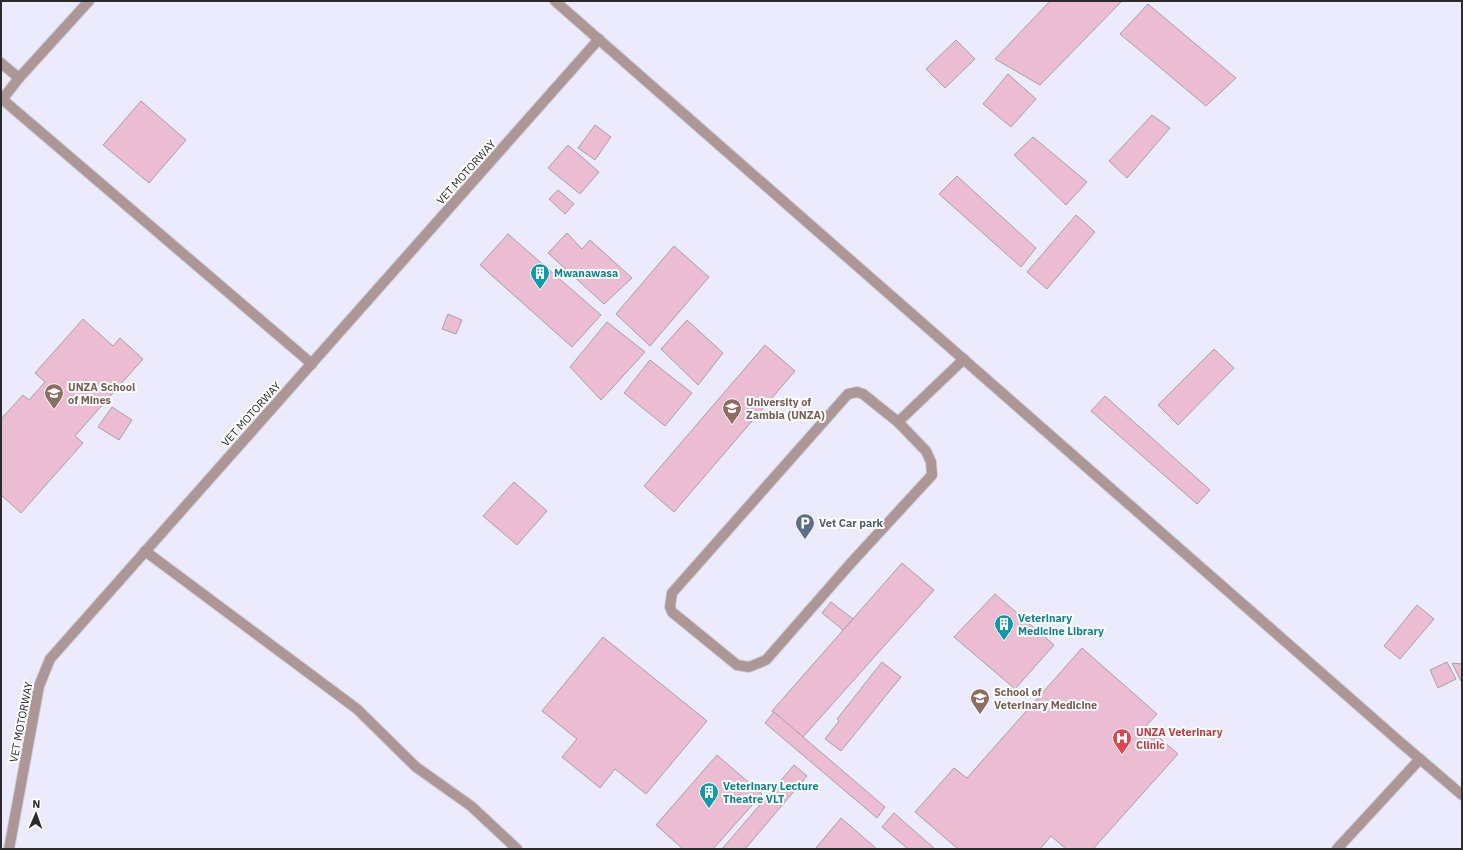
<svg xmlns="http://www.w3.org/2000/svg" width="1463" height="850" font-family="'IBM Plex Sans',sans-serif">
  <rect width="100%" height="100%" fill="#f4f4fe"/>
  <rect fill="#ecebfd" x="1" y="1" width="1461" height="848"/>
  <g fill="#ecbdd2" stroke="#a99fa3">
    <path d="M1050,1H1122L1040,85L995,59Z"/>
    <path d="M1148,4L1236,78L1206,106L1120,34Z"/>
    <path d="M956,40L975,59L945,88L926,69Z"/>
    <path d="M1008,74L1036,99L1011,127L983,104Z"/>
    <path d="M141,101L186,140L149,183L103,145Z"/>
    <path d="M1152,115L1170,128L1127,178L1109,161Z"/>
    <path d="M595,125L611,137L595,160L578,148Z"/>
    <path d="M1033,137L1087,182L1066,205L1014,155Z"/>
    <path d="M568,145L599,172L580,194L548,168Z"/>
    <path d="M957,176L1036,248L1021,267L939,194Z"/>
    <path d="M558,190L574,204L565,214L549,199Z"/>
    <path d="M1076,215L1095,232L1047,289L1027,272Z"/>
    <path d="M567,233L582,249L590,240L632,278L604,304L548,253Z"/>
    <path d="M508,234L601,315L572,347L480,265Z"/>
    <path d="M674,246L709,277L650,346L616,314Z"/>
    <path d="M448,314L462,320L456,334L442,329Z"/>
    <path d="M83,319L113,346L120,338L143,359L75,436L83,443L21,513L1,495V419L23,395L29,400L45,382L35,373Z"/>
    <path d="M687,320L723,353L698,385L661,349Z"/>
    <path d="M607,322L645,352L601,400L570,367Z"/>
    <path d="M765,345L795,371L674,512L644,486Z"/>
    <path d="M1214,349L1234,368L1178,425L1158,405Z"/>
    <path d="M650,360L692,393L665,426L624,393Z"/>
    <path d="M1105,396L1210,490L1197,504L1091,411Z"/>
    <path d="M112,407L132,420L119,440L98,427Z"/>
    <path d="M514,482L547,511L517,545L483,516Z"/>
    <path d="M902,563L934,590L803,737L772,711Z"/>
    <path d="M995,594L1054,645L1015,689L954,637Z"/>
    <path d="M831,602L853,619L843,630L822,613Z"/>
    <path d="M1417,605L1434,619L1400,659L1384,646Z"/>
    <path d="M603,637L707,721L646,794L615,769L600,788L562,757L577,739L542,711Z"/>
    <path d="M1082,648L1157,714L1146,726L1178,754L1093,849H1066L1051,836L1040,849H958L915,812L954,768L967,778Z"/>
    <path d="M882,662L901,677L841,751L825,739L839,721L837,719Z"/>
    <path d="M1447,662L1456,679L1438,688L1430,670Z"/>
    <path d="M1452,663L1462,664L1461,681Z"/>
    <path d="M774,712L885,807L877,818L765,723Z"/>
    <path d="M717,755L762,794L713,849H683L656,825Z"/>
    <path d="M794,765L807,776L745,849H722Z"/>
    <path d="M894,813L935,849H908L882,827Z"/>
    <path d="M841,818L877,849H815Z"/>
  </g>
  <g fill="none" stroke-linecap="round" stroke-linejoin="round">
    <defs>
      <g id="minor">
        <path d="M555,1L1400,742L1462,795"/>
        <path d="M1,63L19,78"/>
        <path d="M2,99L312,364"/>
        <path d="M1,101L19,78L89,1"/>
        <path d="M857,392L863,394L898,422L926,451L931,462L932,475L851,563L766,660L749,667L737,665L672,612L670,607L672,593L848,394Z"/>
        <path d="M898,422L964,359"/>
        <path d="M145,551L357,709L416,767L471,806L517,849"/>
        <path d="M9,849L39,686L50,659L599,39"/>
        <path d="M1337,849L1420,759"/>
      </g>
    </defs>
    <use href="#minor" stroke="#d0d0d9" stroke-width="12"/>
    <use href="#minor" stroke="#ad9696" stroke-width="10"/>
  </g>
  <defs>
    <symbol id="building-pin" viewBox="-11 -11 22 30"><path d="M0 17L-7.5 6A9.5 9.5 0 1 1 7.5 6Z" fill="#0f9aa8" stroke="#fff"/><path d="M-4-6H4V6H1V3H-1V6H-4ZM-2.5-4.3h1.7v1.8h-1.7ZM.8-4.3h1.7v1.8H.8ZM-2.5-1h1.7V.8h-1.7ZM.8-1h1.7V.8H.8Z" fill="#fff"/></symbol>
    <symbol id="university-pin" viewBox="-11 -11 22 30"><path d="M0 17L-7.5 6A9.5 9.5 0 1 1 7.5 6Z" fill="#8d6e63" stroke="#fff"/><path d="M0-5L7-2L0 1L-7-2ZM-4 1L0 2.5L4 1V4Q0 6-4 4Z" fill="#fff"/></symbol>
    <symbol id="parking-pin" viewBox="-11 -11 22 30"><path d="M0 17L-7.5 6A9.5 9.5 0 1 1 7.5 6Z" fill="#5c6f8a" stroke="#fff"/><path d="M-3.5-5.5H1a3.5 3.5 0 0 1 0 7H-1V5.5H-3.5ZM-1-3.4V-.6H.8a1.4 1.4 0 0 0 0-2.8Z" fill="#fff"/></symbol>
    <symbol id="hospital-pin" viewBox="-11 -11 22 30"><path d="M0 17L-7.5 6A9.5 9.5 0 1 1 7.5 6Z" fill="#e0444e" stroke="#fff"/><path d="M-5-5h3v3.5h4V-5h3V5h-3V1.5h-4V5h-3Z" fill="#fff"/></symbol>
  </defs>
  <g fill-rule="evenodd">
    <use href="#building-pin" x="529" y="262" width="22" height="30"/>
    <use href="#university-pin" x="43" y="382" width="22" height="30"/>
    <use href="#university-pin" x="721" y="397" width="22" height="30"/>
    <use href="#parking-pin" x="794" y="512" width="22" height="30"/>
    <use href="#building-pin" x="993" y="613" width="22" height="30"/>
    <use href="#university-pin" x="969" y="687" width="22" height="30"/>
    <use href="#hospital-pin" x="1111" y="727" width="22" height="30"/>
    <use href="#building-pin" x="698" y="781" width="22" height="30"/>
  </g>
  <g text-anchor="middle" stroke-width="4" stroke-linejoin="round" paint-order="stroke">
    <g font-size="11" fill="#2b2b2e" stroke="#fff">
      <text transform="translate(466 172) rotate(-48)" y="4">VET MOTORWAY</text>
      <text transform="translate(251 414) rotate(-48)" y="4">VET MOTORWAY</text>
      <text transform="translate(21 722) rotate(-79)" y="4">VET MOTORWAY</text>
    </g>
    <g font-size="11" font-weight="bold" fill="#0d838f" stroke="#fff" text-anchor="start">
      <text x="554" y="277">Mwanawasa</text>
      <text x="1018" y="622">Veterinary<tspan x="1018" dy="13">Medicine Library</tspan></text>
      <text x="723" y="790">Veterinary Lecture<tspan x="723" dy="13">Theatre VLT</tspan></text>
    </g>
    <g font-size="11" font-weight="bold" fill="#785e54" stroke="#fff" text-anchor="start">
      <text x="68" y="391">UNZA School<tspan x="68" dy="13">of Mines</tspan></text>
      <text x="746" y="406">University of<tspan x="746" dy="13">Zambia (UNZA)</tspan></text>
      <text x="994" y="696">School of<tspan x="994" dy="13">Veterinary Medicine</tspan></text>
    </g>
    <g font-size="11" font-weight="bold" fill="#4e5e75" stroke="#fff" text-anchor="start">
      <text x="819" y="527">Vet Car park</text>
    </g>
    <g font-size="11" font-weight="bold" fill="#be3a42" stroke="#fff" text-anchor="start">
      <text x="1136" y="736">UNZA Veterinary<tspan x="1136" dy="13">Clinic</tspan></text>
    </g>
  </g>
  <rect width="1463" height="850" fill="none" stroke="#2b2b2e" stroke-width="4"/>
  <g transform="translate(36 814) rotate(2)" stroke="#ffffff" stroke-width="3" paint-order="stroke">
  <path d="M0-3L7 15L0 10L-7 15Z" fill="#2b2b2e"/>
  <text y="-6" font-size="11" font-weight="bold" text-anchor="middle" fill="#2b2b2e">N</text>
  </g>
</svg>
